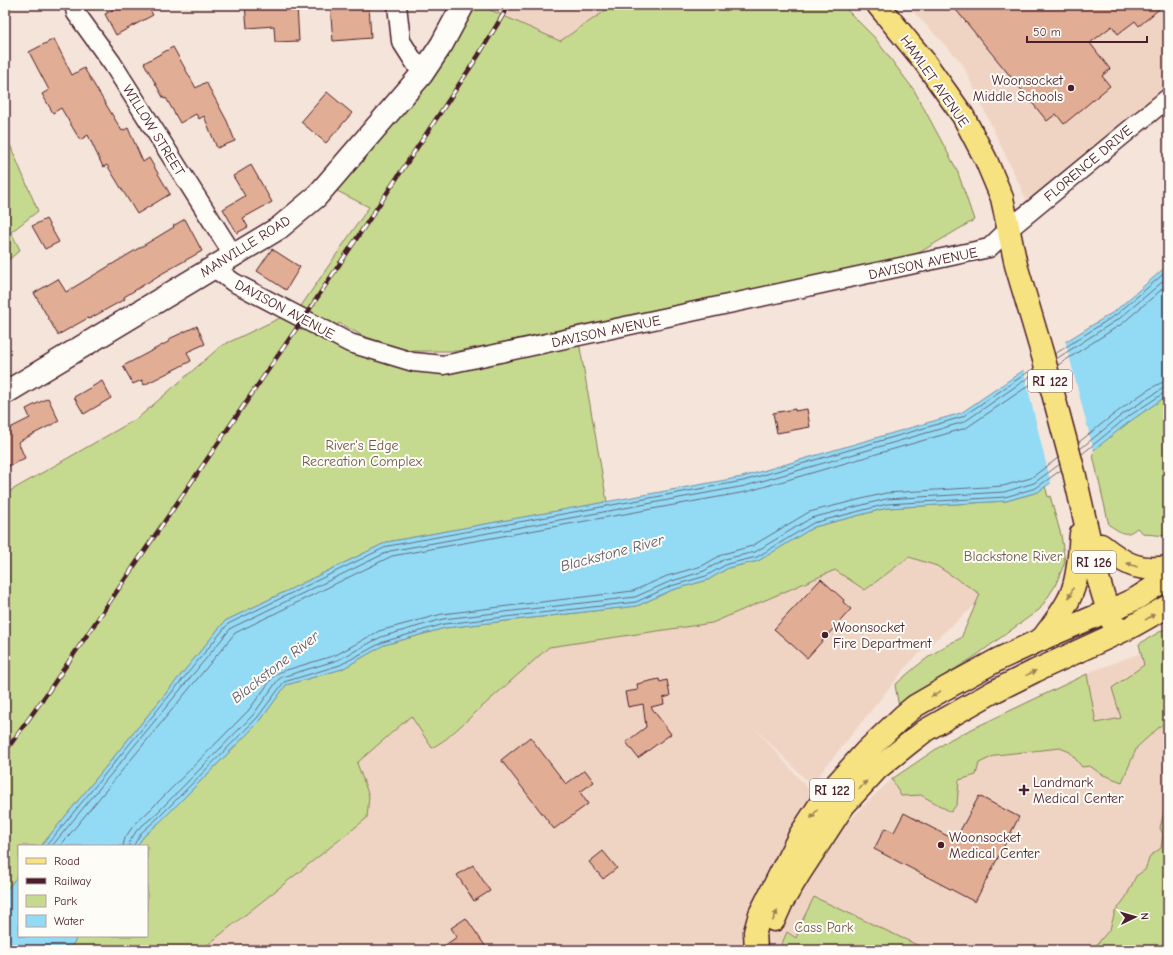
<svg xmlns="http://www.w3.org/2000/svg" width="1173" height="955" font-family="'Comic Neue',sans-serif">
  <rect width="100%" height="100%" fill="#f5e4d9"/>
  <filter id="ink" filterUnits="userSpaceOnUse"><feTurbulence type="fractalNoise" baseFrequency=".025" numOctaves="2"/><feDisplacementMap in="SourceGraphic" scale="8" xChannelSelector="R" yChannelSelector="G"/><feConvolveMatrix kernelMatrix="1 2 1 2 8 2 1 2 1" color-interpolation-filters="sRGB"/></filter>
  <g filter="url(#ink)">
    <g fill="#efd4c4">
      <path d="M479,5H614L560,41Z"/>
      <path d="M907,5H1168V113L1035,218L962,63Z"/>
      <path d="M909,557L937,566L988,594L912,660L811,785L754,727L843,828L868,801L892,779L951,739L1095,670L1168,643V950H813L787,932L779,950H201L367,818L369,796L357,763L411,715L432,748L446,739L549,647L712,623L835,570L865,590Z"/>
    </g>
    <g fill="#c6da8f" stroke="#887c5d">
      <path d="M469,5H479L560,41L614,5H842L874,37L914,90L957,170L974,220L912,257L619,319L458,351H410L363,336L339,323L329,337L388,365L449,372L579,342L607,502L387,542L225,621L41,846H19V874L5,892V494L138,418L221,346L299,309L369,207L331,188Z"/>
      <path d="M5,133L38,211L11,232L20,250L5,263Z"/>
      <path d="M1168,395V536L1144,534L1137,528C1125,538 1121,532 1109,525L1092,451L1129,422Z"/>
      <path d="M1045,486L1048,497L1050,496L1061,535L1065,562L1055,586L1040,609L974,657L918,692L899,707L895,685C916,666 935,650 961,638L980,594L937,566L909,557L865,590L835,570L712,623L549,647L446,739L432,748L411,716L357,763L369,796L367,818L201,950H69L78,936H147V846H137L144,836L162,820L260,721L286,685L342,669L384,645L445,628L637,606L672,590L708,580L728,568L758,561L814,527L887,508L1006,501L1038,492Z"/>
      <path d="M1168,627V695L1165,722L1137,747L1122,782L1101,774L1090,766L1082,767L1070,752L1060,748L996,755L979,763L976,775L959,780L957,804L951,812L921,795L901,796L892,779L951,739L1087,674L1096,723L1121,718L1112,688L1144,665L1139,644Z"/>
      <path d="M1168,795V950H1092L1110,929L1115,912L1126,897L1136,876L1145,870L1150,856L1161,848L1163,834L1160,828Z"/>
      <path d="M814,897L928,950H779L787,932L796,938L802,921Z"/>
    </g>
    <g fill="#93dbf5" stroke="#7690a4">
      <path d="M1168,265V395L1129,422L1075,465L1038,492L1006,501L887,508L814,527L758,561L728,568L708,580L672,590L637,606L445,628L384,645L342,669L286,685L260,721L162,820L144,836L137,846H41L225,621L387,542L742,477L961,413L1065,342L1115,311Z"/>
      <path d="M19,874V936H78L69,950H5V892Z"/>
    </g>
    <path fill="#f5e4d9" d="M1065,340L1094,452L1051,484L1023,368Z"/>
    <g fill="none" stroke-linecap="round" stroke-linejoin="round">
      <g stroke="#676a7c" stroke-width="1">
        <path d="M1055,354L1117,314L1168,270"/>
        <path d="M1056,359L1120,318L1168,277"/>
        <path d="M1058,365L1123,323L1168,284"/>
        <path d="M1079,442C1095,430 1151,382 1168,381"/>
        <path d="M1080,449L1123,414L1162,389L1168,387"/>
        <path d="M1082,454L1126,418L1164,393L1168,392"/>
        <path d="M46,846L228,624L388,546L743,481L962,417L1034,368"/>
        <path d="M52,846L231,628L390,551L745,486L964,422L1035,373"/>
        <path d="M60,846L235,633L392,556L746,492L966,428L1037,380"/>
        <path d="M123,846L125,838L133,826L151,809L248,711L274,676L280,672L336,655L379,631L442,614L633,591L667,576L702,566L723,554L752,546L809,512L886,493L1003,486L1031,478L1058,458"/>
        <path d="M129,846L130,841L137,830L156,814L253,715L278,680L282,677L338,660L381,637L443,619L635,597L669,582L704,571L725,559L755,552L811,518L886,499L1004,492L1034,483L1060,464"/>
        <path d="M134,846L135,843L141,833L159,817L257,718L284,682L340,665L383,642L444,624L636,602L671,586L706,576L727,564L757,557L813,523L887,504L1005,497L1036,488L1061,470"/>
      </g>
    </g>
    <g fill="#e1ad94" stroke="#4a1f2b">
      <path d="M122,5H147L153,15L116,35L105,14Z"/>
      <path d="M245,5H297L299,41L275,42L274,26L247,28Z"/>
      <path d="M330,5H369L371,38L333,41Z"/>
      <path d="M952,5H1164L1139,26L1135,21L1118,34L1112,26L1090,43L1110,69L1102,76L1110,86L1064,124L1056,114L1047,121Z"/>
      <path d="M54,39L72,75L84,68L122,131L128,128L143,162L149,158L170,194L137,214L107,165L103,167L88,135L80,140L61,108L53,113L42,94L49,90L29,52Z"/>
      <path d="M173,47L196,88L206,82L227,121L235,141L217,148L204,116L199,119L196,114L180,123L166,98L164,99L144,63Z"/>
      <path d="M327,92L352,113L326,143L301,122Z"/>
      <path d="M251,165L272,202L243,218L248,227L237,233L223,209L245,196L233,176Z"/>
      <path d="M46,219L59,242L45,249L32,226Z"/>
      <path d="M185,219L202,251L163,273L124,297L125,299L89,319L88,318L58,335L34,293L58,279L66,292L174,227L173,226Z"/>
      <path d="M272,249L300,267L286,290L257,271Z"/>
      <path d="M197,326L205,344L187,352L191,361L144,385L142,380L133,384L123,366L170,341L169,339Z"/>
      <path d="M102,381L111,398L84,414L74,397Z"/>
      <path d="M48,398L59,421L18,442L25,458L5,468V417L10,428L30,418L26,409Z"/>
      <path d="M795,409V411L807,409L810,427L777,433L773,413Z"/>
      <path d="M821,579L844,600L843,602L851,609L807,658L774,629Z"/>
      <path d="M659,679L660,682L667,680L670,696L663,698L664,704L651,707L671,734L638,758L626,742L646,727L643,704L628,707L625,692L638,690L637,684Z"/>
      <path d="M530,737L566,784L585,770L594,782L580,792L588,804L554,829L501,760Z"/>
      <path d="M979,796L1019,817L975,902L874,849L885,828L894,832L904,813L955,840Z"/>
      <path d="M603,851L617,868L603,879L589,862Z"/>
      <path d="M473,865L490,891L474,901L457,875Z"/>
      <path d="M466,918L488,950H438L457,937L451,928Z"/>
    </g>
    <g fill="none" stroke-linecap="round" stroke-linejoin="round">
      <defs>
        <g id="minor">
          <path d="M74,5L76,13L112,63L234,256"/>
          <path d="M397,5L401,41L422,74"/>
          <path d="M213,267L233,282L350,343L413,362L444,365L989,248L1009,229L1168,98"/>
        </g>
        <path id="secondary" d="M5,393L279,228L316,197L422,74L442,44L463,5"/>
        <g id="primary">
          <path d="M878,5L924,61L963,116L986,160L1002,198L1016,265L1043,356L1074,472L1098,578L1108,611L1117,633"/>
          <path d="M1101,545C1124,563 1137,572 1168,567"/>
          <path d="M1042,639C1052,625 1066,609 1072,592C1079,574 1079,553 1081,534"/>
          <path d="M774,920L782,902L799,874L844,805L877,769L908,744L926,730L993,692L1035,671L1131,627L1168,606"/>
          <path d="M756,950L755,932L760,914L800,835L824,798L865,752L903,716L915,706L946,688L999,659L1042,639L1122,605L1137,598L1168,578"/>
        </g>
      </defs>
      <use href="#minor" stroke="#4a1f2b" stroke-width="21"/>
      <use href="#secondary" stroke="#4a1f2b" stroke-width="25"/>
      <use href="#primary" stroke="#4a1f2b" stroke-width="25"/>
      <use href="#minor" stroke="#fdfcf7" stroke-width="18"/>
      <use href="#secondary" stroke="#fdfcf7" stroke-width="22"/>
      <use href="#primary" stroke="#f7e281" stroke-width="22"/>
      <defs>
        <path id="rail" d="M5,752L48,692L307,313L478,56L509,5"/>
      </defs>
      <use href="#rail" stroke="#4a1f2b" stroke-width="4.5"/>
      <use href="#rail" stroke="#fdfcf7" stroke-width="3" stroke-dasharray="9" stroke-linecap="butt"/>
    </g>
    <defs><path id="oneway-solid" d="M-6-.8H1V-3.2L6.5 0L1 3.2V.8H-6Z"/></defs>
    <g fill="#a08056">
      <use href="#oneway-solid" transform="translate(1132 565) rotate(-160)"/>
      <use href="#oneway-solid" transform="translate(1071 593) rotate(112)"/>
      <use href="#oneway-solid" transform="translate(1150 617) rotate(-31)"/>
      <use href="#oneway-solid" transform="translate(1031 673) rotate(-26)"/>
      <use href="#oneway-solid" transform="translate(936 694) rotate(149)"/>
      <use href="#oneway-solid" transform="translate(863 785) rotate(-47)"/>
      <use href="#oneway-solid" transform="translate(814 814) rotate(125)"/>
      <use href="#oneway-solid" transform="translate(775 916) rotate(-65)"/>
    </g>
  </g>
  <g fill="#4a1f2b" stroke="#fdfcf7" stroke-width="1.5">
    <circle cx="1071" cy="88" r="4"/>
    <circle cx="825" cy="635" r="4"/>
    <path d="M1022 784h4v4h4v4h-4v4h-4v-4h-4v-4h4z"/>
    <circle cx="941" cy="845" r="4"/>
  </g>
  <g text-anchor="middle" stroke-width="4" stroke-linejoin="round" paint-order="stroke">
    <g fill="#fdfcf7" stroke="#806168" stroke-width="1">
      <rect x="1028" y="370" width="44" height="22" rx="3"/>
      <rect x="1072" y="551" width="44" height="22" rx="3"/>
      <rect x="810" y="779" width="44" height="22" rx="3"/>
    </g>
    <g font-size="13" font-weight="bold" fill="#4a1f2b">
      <text x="1050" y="386">RI 122</text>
      <text x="1094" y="567">RI 126</text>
      <text x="832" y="795">RI 122</text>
    </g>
    <g font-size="14" fill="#4a1f2b" stroke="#fdfcf7" text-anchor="start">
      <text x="1063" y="85" text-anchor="end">Woonsocket<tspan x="1063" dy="16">Middle Schools</tspan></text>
      <text x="833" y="632">Woonsocket<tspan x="833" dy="16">Fire Department</tspan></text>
      <text x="1033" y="787">Landmark<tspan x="1033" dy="16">Medical Center</tspan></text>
      <text x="949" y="842">Woonsocket<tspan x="949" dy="16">Medical Center</tspan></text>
    </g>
    <g font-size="14" fill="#4a1f2b" stroke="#fdfcf7">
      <text transform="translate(935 81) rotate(55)" y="5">HAMLET AVENUE</text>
      <text transform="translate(154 130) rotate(58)" y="5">WILLOW STREET</text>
      <text transform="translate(1088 163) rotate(-40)" y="5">FLORENCE DRIVE</text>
      <text transform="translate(245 246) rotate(-32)" y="5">MANVILLE ROAD</text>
      <text transform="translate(923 263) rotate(-12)" y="5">DAVISON AVENUE</text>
      <text transform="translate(285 309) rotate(28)" y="5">DAVISON AVENUE</text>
      <text transform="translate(606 331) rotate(-12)" y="5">DAVISON AVENUE</text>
    </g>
    <g font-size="14" fill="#6f5749" stroke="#fdfcf7">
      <text x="362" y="450">River's Edge<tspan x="362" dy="16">Recreation Complex</tspan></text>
      <text x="1013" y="561">Blackstone River</text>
      <text x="824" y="932">Cass Park</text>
    </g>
    <g font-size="15" font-style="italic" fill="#605768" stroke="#fdfcf7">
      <text transform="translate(612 553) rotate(-15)" y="5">Blackstone River</text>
      <text transform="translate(275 667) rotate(-38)" y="5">Blackstone River</text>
    </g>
  </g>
  <rect width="1173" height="955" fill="none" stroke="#fdfcf7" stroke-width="20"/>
  <rect x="10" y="10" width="1153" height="935" fill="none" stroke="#4a1f2b" stroke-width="1.5" filter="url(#ink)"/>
  <rect x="18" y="845" width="130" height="92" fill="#fdfcf7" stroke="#b5a4a5"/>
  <rect x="26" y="858" width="20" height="6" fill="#f7e281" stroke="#b5a4a5"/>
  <text x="54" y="865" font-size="12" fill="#4a1f2b">Road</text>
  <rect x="26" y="878" width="20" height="6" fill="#4a1f2b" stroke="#b5a4a5"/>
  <text x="54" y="885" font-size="12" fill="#4a1f2b">Railway</text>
  <rect x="26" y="895" width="20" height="12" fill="#c6da8f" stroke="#b5a4a5"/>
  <text x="54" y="905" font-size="12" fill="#4a1f2b">Park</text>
  <rect x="26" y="915" width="20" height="12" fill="#93dbf5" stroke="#b5a4a5"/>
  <text x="54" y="925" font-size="12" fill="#4a1f2b">Water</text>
  <g transform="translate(1135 917) rotate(85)" stroke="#fdfcf7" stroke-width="3" paint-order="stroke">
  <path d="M0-3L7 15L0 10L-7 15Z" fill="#4a1f2b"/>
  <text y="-6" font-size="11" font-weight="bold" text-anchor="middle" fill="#4a1f2b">N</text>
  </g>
  <path d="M1027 36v6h120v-6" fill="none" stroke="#4a1f2b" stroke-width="2"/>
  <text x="1033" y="36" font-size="12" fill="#4a1f2b" stroke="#fdfcf7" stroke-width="3" paint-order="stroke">50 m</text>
</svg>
